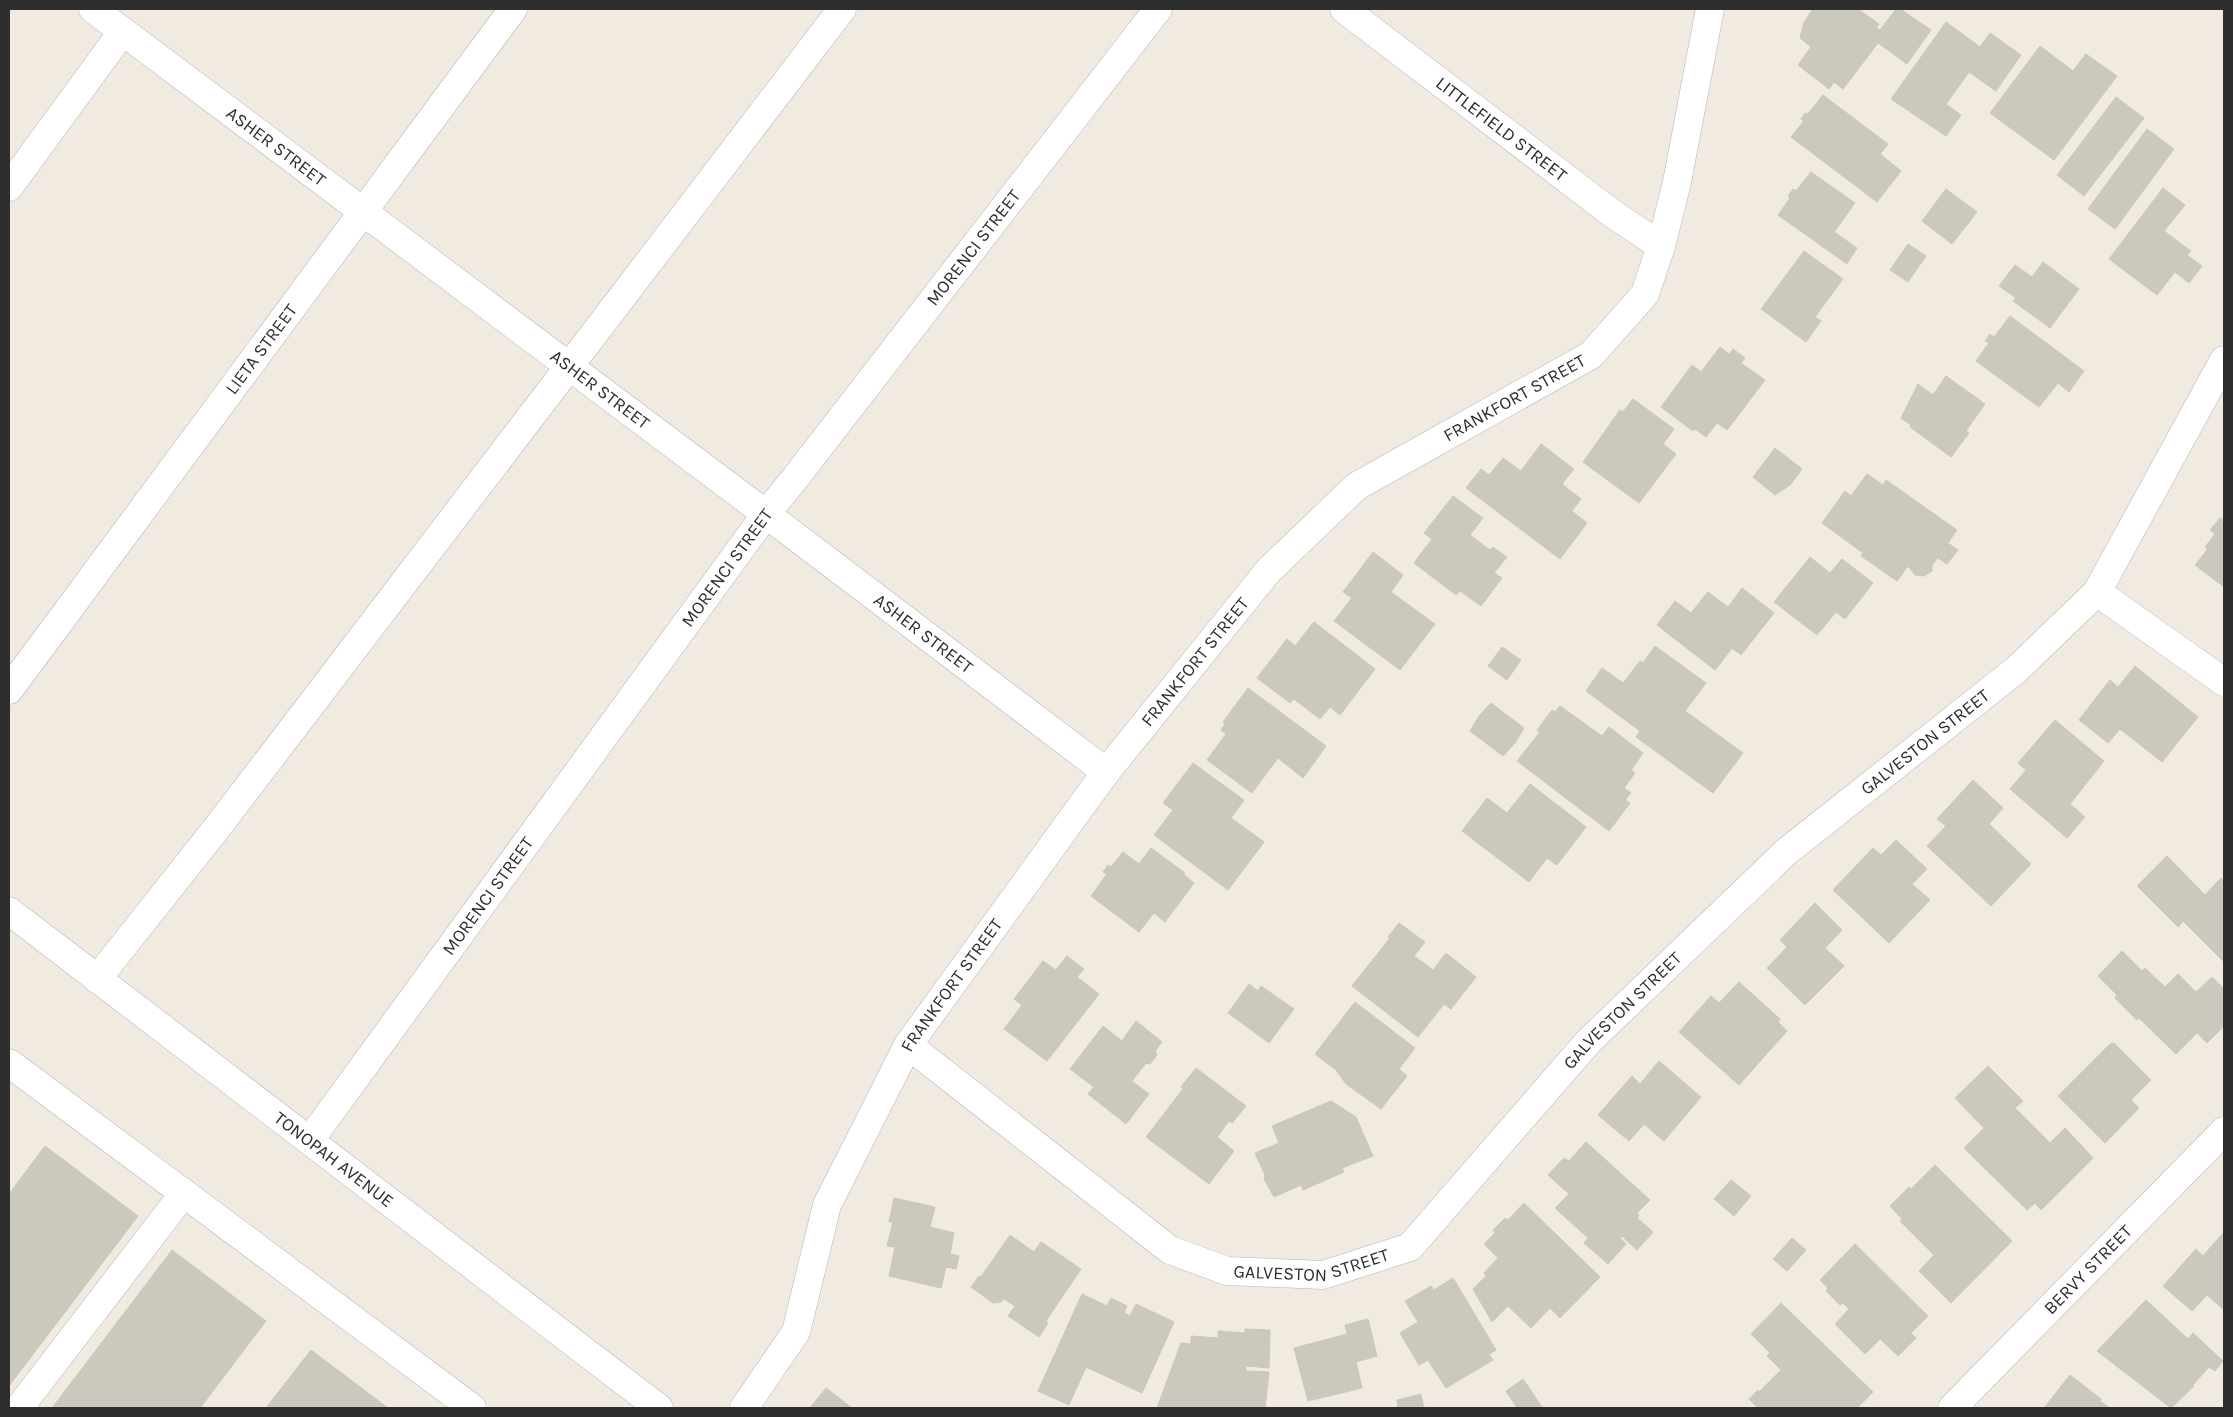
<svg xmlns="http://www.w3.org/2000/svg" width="2233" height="1417" font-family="Karla,sans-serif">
  <rect width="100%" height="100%" fill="#f0eae0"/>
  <g fill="#cbc8be" stroke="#ccc7b8">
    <path d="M1813,9H1858L1879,24L1876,28L1880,30L1896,9H1900L1931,30L1907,64L1878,43L1843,89L1834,82L1829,89L1798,65L1811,47L1800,38L1804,22Z"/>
    <path d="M1946,22L1980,47L1990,33L2021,55L1996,91L1969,72L1946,104L1961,115L1946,136L1891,99Z"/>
    <path d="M2040,46L2073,71L2086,54L2117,76L2054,160L1990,113Z"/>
    <path d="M1823,95L1888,144L1880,154L1901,171L1877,202L1791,137L1804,121L1801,119L1805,113L1808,114Z"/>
    <path d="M2116,97L2144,118L2084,196L2057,175Z"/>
    <path d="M2147,129L2174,149L2115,229L2088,209Z"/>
    <path d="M1811,172L1855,203L1834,232L1857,248L1847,264L1778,215L1790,198L1788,196L1793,189L1796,191Z"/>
    <path d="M2163,188L2185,205L2164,231L2191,251L2187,255L2202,266L2189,283L2175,272L2157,295L2109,259Z"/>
    <path d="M1946,189L1977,212L1952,244L1922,221Z"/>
    <path d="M1908,244L1926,256L1908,282L1890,270Z"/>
    <path d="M1804,251L1843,279L1815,317L1821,321L1806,342L1761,309Z"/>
    <path d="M2043,262L2079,289L2050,328L2013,301L2016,298L1999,286L2015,265L2032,277Z"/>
    <path d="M2010,316L2084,371L2069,392L2058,383L2039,407L1976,361L1989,343L1985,341L1990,334L1994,337Z"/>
    <path d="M1720,347L1729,354L1733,349L1745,358L1741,363L1765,380L1727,430L1717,423L1706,437L1695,429L1693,431L1661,407L1692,365L1701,372Z"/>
    <path d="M1946,376L1985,404L1966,431L1969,433L1951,457L1910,427L1911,425L1901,418L1918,384L1933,395Z"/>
    <path d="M1633,399L1674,429L1663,444L1676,454L1639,503L1583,462L1620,410L1623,412Z"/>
    <path d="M1541,444L1574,469L1562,484L1581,499L1572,511L1587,523L1560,559L1466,488L1481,469L1489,475L1503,458L1521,471Z"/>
    <path d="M1775,448L1802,469L1790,485L1775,495L1753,477Z"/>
    <path d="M1867,474L1883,485L1886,480L1957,530L1948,543L1958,550L1947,564L1938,558L1932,565V571L1924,576L1915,575L1908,566L1897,581L1861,556L1863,553L1822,523L1845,491L1851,496Z"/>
    <path d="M1453,496L1483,518L1470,535L1490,550L1493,547L1507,557L1494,573L1502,578L1481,606L1460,591L1456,595L1414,563L1432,539L1424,533Z"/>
    <path d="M2220,518L2224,521V587L2195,565L2208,549L2205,547L2215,534L2210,530Z"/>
    <path d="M1373,552L1403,575L1391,592L1435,624L1400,670L1334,621L1352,598L1343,592Z"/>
    <path d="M1810,557L1830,573L1842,559L1873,583L1845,619L1836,612L1817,635L1774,602Z"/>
    <path d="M1742,588L1774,613L1741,655L1732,648L1715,670L1657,625L1675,601L1691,613L1708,592L1728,607Z"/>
    <path d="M1314,622L1375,669L1340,715L1330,707L1320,719L1294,699L1290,703L1257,678L1287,639L1295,646Z"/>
    <path d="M1655,646L1706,683L1685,711L1743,753L1713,793L1636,737L1640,731L1586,691L1602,668L1623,683L1640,661L1643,663Z"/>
    <path d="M1502,647L1521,660L1507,680L1488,666Z"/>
    <path d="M2135,666L2198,717L2162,762L2120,729L2108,743L2079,720L2110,680L2118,687Z"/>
    <path d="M1248,688L1326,746L1303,778L1278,758L1252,793L1207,760L1226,734L1221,730L1225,724L1223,722Z"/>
    <path d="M1491,703L1524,728L1515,743L1503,756L1470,731L1479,716Z"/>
    <path d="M1560,706L1602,736L1609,727L1643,753L1631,770L1635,773L1624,788L1631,793L1625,800L1630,803L1609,831L1517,761L1540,732L1537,730L1552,710L1555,712Z"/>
    <path d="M2055,720L2104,761L2070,804L2085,817L2067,838L2010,789L2026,770L2018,763Z"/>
    <path d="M1193,763L1244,800L1231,818L1264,842L1228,890L1154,835L1173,810L1163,803Z"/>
    <path d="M1973,780L2003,808L1989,824L2031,864L1991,906L1927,846L1946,826L1937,819Z"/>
    <path d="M1530,784L1586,827L1557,865L1547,858L1529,882L1462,831L1487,798L1507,813Z"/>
    <path d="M1896,840L1927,869L1912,884L1930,900L1889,943L1833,890L1873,848L1881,855Z"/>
    <path d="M1151,848L1185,873L1183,874L1194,883L1165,922L1154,913L1139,932L1091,896L1107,874L1103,872L1108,865L1111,867L1123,852L1139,864Z"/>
    <path d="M2167,856L2205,895L2221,878L2224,882V962L2183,921L2178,927L2137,886Z"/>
    <path d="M1815,903L1842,930L1825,948L1844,966L1805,1005L1767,968L1787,947L1780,940Z"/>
    <path d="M1399,923L1425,942L1414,956L1433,970L1446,953L1476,977L1451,1009L1444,1004L1418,1037L1352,986L1390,938L1388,937Z"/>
    <path d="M2122,951L2142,971L2145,968L2165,987L2178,974L2196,992L2212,977L2224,989V1026L2207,1043L2197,1033L2176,1054L2139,1018L2137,1020L2115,998L2117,995L2098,976Z"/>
    <path d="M1067,956L1084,969L1077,977L1099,994L1047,1061L1004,1029L1022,1005L1014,999L1043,961L1056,970Z"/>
    <path d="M1739,982L1780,1019L1778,1022L1787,1031L1739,1085L1679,1032L1711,996L1719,1003Z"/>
    <path d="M1249,984L1258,991L1261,986L1294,1009L1269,1043L1228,1013Z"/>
    <path d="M1355,1002L1415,1048L1399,1069L1407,1076L1381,1109L1346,1084L1336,1070L1315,1054Z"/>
    <path d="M1136,1021L1162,1042L1155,1051L1157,1055L1150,1064L1146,1063L1132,1081L1149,1094L1126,1124L1088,1094L1094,1087L1070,1069L1103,1026L1122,1041Z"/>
    <path d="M2114,1043L2151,1080L2131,1100L2139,1108L2105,1143L2058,1096L2110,1044Z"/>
    <path d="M1659,1061L1701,1097L1664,1141L1644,1124L1629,1141L1598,1115L1632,1076L1640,1084Z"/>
    <path d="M1988,1066L2023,1101L2015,1108L2050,1143L2065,1128L2093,1158L2041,1210L2035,1203L2027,1210L1964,1148L1984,1128L1955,1098Z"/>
    <path d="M1196,1068L1246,1106L1232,1123L1229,1121L1217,1137L1234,1151L1209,1184L1146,1137L1183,1089L1181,1087Z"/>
    <path d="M1331,1101L1356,1117L1373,1156L1342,1168L1344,1172L1303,1190L1301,1185L1274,1197L1264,1179L1265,1175L1255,1153L1279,1143L1272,1126Z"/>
    <path d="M1586,1142L1650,1200L1637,1213L1639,1215L1637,1218L1653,1232L1637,1250L1622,1236L1620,1238L1626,1244L1608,1264L1584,1243L1588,1238L1555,1208L1569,1194L1548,1175L1564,1158L1569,1161Z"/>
    <path d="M45,1146L138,1216L9,1386V1194Z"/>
    <path d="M1935,1165L2012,1241L1951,1303L1919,1271L1934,1255L1900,1221L1902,1219L1890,1206L1909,1187L1911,1189Z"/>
    <path d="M1731,1180L1751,1196L1734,1216L1714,1199Z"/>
    <path d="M894,1198L935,1207L930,1227L954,1233L950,1254L959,1256L956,1269L946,1267L941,1288L889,1276L895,1247L887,1246L893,1222H889Z"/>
    <path d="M1524,1203L1600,1277L1560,1318L1550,1308L1531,1328L1508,1306L1492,1322L1473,1289L1486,1276L1484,1273L1498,1258L1484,1244L1495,1233L1493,1230L1505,1218L1508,1220Z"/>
    <path d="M2222,1234L2224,1236V1310L2207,1295L2192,1311L2163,1286L2196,1249L2203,1256Z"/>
    <path d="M1010,1235L1034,1252L1041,1242L1081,1269L1046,1321L1048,1323L1039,1337L1008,1316L1015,1306L1004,1299L1001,1302L993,1303L971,1287L979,1276L981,1277Z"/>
    <path d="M1792,1238L1806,1250L1787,1271L1773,1259Z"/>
    <path d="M1855,1244L1928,1316L1911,1333L1916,1338L1898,1356L1880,1339L1865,1354L1835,1324L1849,1309L1843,1303L1840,1305L1826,1291L1828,1288L1820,1280Z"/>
    <path d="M172,1250L266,1321L200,1408H52Z"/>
    <path d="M1453,1278L1496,1350L1489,1354L1493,1360L1446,1388L1428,1360L1419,1365L1400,1333L1418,1322L1405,1301L1431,1286L1434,1290Z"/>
    <path d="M1082,1294L1107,1306L1111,1298L1127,1306L1124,1313L1130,1316L1136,1304L1174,1322L1142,1393L1086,1367L1069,1405L1038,1391Z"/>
    <path d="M2146,1300L2188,1339L2193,1333L2223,1361L2215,1371L2209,1367L2193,1385L2194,1386L2171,1408L2097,1351Z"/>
    <path d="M1781,1303L1873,1392L1857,1408H1758L1749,1399L1758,1390L1759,1392L1781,1370L1767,1356L1770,1353L1751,1334Z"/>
    <path d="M1368,1319L1377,1356L1356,1362L1362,1388L1308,1401L1294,1348L1347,1334L1345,1325Z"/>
    <path d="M1245,1329L1270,1330L1269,1368L1246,1366V1371L1269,1372L1265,1408H1157L1181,1343L1191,1344V1336L1218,1338V1331L1245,1333Z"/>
    <path d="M311,1350L388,1408H266Z"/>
    <path d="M2070,1375L2101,1399L2100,1401L2110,1408H2044Z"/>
    <path d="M1523,1379L1542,1407L1541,1408H1517L1506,1391Z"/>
    <path d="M826,1388L852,1408H810Z"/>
    <path d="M1421,1394L1424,1408H1398L1397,1400Z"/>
  </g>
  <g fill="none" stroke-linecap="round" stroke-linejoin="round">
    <defs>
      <g id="minor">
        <path id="s1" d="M93,9L766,514L1106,772"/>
        <path id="s2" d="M1344,9L1613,214L1661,246"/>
        <path d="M9,187L123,31"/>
        <path d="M2097,592L2224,682"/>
        <path id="s3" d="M9,690L513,9"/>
        <path id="s4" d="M9,911L659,1408"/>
        <path d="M97,979L216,829L842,9"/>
        <path id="s5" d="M908,1045L1170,1250L1227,1271L1323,1275L1410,1247L1588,1042L1786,852L2016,670L2097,592L2224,360"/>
        <path d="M9,1063L472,1408"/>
        <path id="s6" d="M310,1140L766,514L796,477L1158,9"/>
        <path d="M19,1408L184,1193"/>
        <path id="s7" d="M744,1408L796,1332L827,1205L908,1045L1106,772L1269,570L1357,486L1591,355L1645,294L1661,246L1677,182L1710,9"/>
        <path id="s8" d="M1952,1408L2224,1131"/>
      </g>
    </defs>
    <use href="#minor" stroke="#b4b4c2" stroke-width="29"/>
    <use href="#minor" stroke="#fff" stroke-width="28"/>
  </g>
  <g text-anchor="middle" stroke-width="5" stroke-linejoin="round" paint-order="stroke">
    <g font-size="18" fill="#2e2e2e" stroke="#fff">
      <text dy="6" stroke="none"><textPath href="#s2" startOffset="198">LITTLEFIELD STREET</textPath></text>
      <text dy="6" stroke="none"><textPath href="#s1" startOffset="229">ASHER STREET</textPath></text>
      <text dy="6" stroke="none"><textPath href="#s6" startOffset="1112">MORENCI STREET</textPath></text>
      <text dy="6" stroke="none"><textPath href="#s3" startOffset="424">LIETA STREET</textPath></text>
      <text dy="6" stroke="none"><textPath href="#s1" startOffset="634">ASHER STREET</textPath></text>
      <text dy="6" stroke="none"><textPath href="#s7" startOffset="1301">FRANKFORT STREET</textPath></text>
      <text dy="6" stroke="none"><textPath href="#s6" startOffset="708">MORENCI STREET</textPath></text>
      <text dy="6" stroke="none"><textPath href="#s1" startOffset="1039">ASHER STREET</textPath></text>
      <text dy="6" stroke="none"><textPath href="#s7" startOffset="881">FRANKFORT STREET</textPath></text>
      <text dy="6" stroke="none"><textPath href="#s5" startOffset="1304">GALVESTON STREET</textPath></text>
      <text dy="6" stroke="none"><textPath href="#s6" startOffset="302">MORENCI STREET</textPath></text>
      <text dy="6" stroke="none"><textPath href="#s7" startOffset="476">FRANKFORT STREET</textPath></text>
      <text dy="6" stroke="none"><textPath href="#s5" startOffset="899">GALVESTON STREET</textPath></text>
      <text dy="6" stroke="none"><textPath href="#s4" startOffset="409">TONOPAH AVENUE</textPath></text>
      <text dy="6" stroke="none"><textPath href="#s5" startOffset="479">GALVESTON STREET</textPath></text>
      <text dy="6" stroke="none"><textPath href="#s8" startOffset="194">BERVY STREET</textPath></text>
    </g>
  </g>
  <rect width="2233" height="1417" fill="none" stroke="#2e2e2e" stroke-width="20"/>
</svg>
